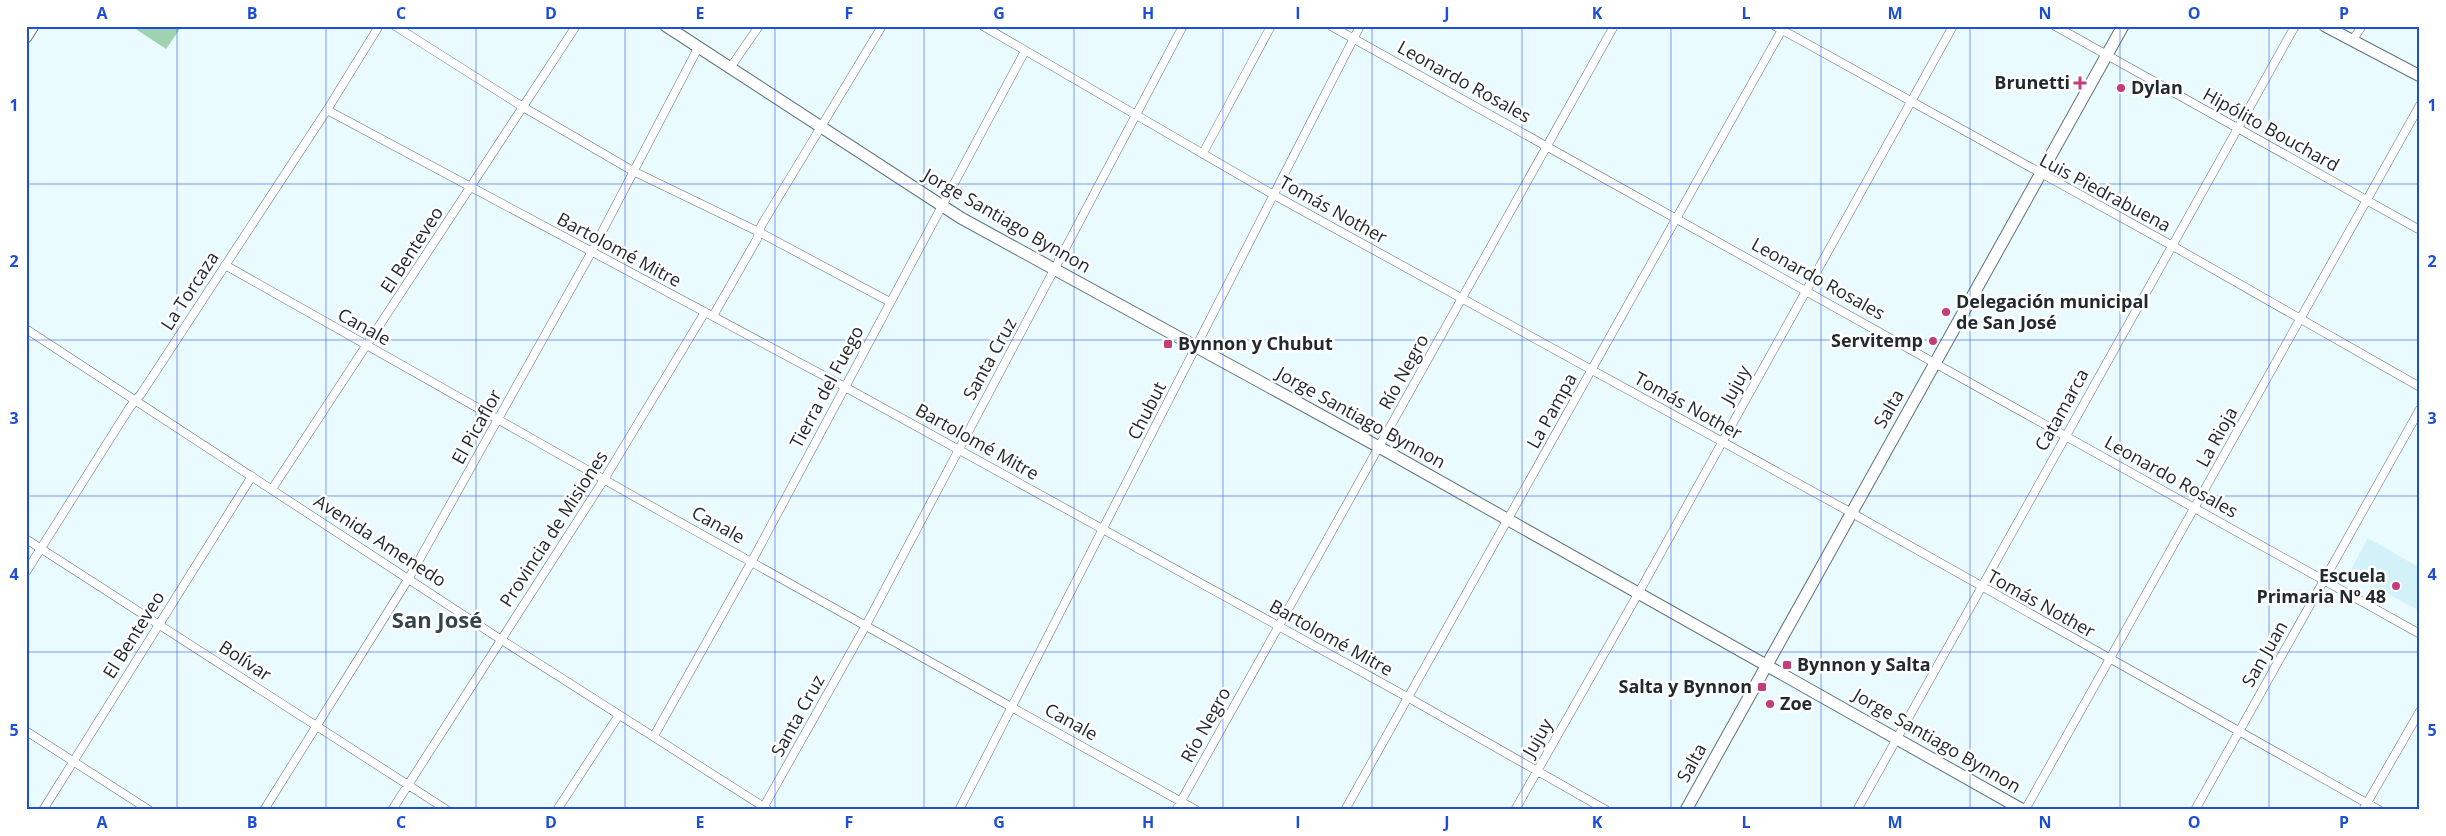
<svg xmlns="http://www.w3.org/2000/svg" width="2446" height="836" font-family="'Open Sans',sans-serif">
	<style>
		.built { fill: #d3f1f8 }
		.green { fill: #9ed2b1 }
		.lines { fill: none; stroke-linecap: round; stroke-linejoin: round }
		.street-casing { stroke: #617478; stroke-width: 9 }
		.secondary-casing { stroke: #617478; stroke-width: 13 }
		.street { stroke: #fff; stroke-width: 8 }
		.secondary { stroke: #fff; stroke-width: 11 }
		.grid { fill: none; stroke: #1d4ed8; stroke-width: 1; stroke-opacity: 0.55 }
		.poi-dot { fill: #c43c7a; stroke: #fff; stroke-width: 2 }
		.labels { text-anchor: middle; stroke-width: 5; stroke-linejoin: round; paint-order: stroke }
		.street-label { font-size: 18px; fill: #222a2c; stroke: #fff }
		.poi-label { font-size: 18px; font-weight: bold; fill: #222a2c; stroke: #fff; text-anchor: start }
		.district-label { font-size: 22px; font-weight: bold; fill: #344549; stroke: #fff }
		.neatline { fill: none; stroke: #1d4ed8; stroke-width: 2 }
		.grid-label { font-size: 16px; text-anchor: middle; font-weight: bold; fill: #1d4ed8 }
	</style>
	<rect width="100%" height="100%" fill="#eafbff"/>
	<path class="built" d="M2368,538L2420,568V611L2349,573Z"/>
	<path class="green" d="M131,26H182L166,49Z"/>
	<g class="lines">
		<g class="street-casing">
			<path id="street" d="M395,26L523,107L633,171L759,232L890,302
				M983,26L1274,195L1850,512L2379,810
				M1331,26L2420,634
				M1775,26L2171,245L2420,387
				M2055,26L2420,230
				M2352,41L2362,26
				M730,68L759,26
				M327,110L845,387L1409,698L1606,810
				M1203,153L1271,26
				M225,265C547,449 872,630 1196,810
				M713,316L757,239L761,226L882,26
				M26,329L500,639L767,809
				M272,489L576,26
				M26,539L447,810
				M26,572L130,407L141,394L327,110L379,26
				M26,731L149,810
				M654,736L752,561L1025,51
				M43,810L252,476
				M264,810L409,578L591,253L698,48
				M392,810L605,478L705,312
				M557,810L619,715
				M762,810L865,627L1183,26
				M959,810L1360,26
				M1176,810L1614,26
				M1345,810L1784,26
				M1515,810L1638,594L1953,26
				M1857,810L2295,26
				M2025,810L2420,105
				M2195,810L2420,409
				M2363,810L2420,711"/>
		</g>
		<g class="secondary-casing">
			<path id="secondary" d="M666,26L961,218L1379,447L2023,810
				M2325,26L2420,76
				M26,37L33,26
				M1686,810L2123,26"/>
		</g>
		<use href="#street" class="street"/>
		<use href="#secondary" class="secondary"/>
	</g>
	<path class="grid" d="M177,26V810M326,26V810M476,26V810M625,26V810M775,26V810M924,26V810M1074,26V810M1223,26V810M1372,26V810M1522,26V810M1671,26V810M1821,26V810M1970,26V810M2120,26V810M2269,26V810M26,184H2420M26,340H2420M26,496H2420M26,652H2420"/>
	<g class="poi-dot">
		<path d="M2077.5 75.5h5v5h5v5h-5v5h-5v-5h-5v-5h5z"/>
		<circle cx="2121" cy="88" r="5"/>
		<circle cx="1946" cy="312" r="5"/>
		<circle cx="1933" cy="341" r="5"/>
		<rect x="1163" y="339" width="10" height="10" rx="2.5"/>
		<circle cx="2396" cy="586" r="5"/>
		<rect x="1782" y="660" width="10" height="10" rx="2.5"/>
		<rect x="1757" y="682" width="10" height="10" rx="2.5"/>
		<circle cx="1770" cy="704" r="5"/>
	</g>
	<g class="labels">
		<g class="street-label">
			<text transform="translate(1464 82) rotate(29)" y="6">Leonardo Rosales</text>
			<text transform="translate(2271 130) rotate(29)" y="6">Hipólito Bouchard</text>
			<text transform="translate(2105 193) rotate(28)" y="6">Luis Piedrabuena</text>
			<text transform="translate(1333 210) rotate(29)" y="6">Tomás Nother</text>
			<text transform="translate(1007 221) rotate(30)" y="6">Jorge Santiago Bynnon</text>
			<text transform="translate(412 250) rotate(-57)" y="6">El Benteveo</text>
			<text transform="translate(619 250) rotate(28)" y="6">Bartolomé Mitre</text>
			<text transform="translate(1818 279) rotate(29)" y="6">Leonardo Rosales</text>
			<text transform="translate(190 291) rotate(-57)" y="6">La Torcaza</text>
			<text transform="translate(364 327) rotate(29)" y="6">Canale</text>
			<text transform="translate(990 359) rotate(-61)" y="6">Santa Cruz</text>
			<text transform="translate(1404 372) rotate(-61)" y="6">Río Negro</text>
			<text transform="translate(1736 385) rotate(-61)" y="6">Jujuy</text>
			<text transform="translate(827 387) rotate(-62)" y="6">Tierra del Fuego</text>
			<text transform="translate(1688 406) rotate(29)" y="6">Tomás Nother</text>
			<text transform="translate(1889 409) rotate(-60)" y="6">Salta</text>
			<text transform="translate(2062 410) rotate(-61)" y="6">Catamarca</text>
			<text transform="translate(1147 411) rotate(-63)" y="6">Chubut</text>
			<text transform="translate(1552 411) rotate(-61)" y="6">La Pampa</text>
			<text transform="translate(1361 418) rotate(29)" y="6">Jorge Santiago Bynnon</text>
			<text transform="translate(477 427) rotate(-61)" y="6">El Picaflor</text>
			<text transform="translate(2217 437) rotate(-61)" y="6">La Rioja</text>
			<text transform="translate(977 442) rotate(29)" y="6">Bartolomé Mitre</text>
			<text transform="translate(2171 477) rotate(29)" y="6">Leonardo Rosales</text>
			<text transform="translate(718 525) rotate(29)" y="6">Canale</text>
			<text transform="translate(554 529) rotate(-57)" y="6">Provincia de Misiones</text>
			<text transform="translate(380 541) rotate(33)" y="6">Avenida Amenedo</text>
			<text transform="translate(2041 604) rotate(29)" y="6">Tomás Nother</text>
			<text transform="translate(134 635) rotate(-58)" y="6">El Benteveo</text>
			<text transform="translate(1331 638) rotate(29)" y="6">Bartolomé Mitre</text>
			<text transform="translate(2265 654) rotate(-60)" y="6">San Juan</text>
			<text transform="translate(245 661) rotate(33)" y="6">Bolívar</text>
			<text transform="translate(798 716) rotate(-61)" y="6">Santa Cruz</text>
			<text transform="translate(1071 722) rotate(29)" y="6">Canale</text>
			<text transform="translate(1206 725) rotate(-61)" y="6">Río Negro</text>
			<text transform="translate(1538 738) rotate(-60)" y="6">Jujuy</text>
			<text transform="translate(1937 741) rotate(30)" y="6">Jorge Santiago Bynnon</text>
			<text transform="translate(1692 763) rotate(-61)" y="6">Salta</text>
		</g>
		<g class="poi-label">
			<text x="2070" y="89" text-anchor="end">Brunetti</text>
			<text x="2131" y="94">Dylan</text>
			<text x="1956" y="308">Delegación municipal<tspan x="1956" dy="21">de San José</tspan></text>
			<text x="1923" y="347" text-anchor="end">Servitemp</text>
			<text x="1178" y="350">Bynnon y Chubut</text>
			<text x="2386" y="582" text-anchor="end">Escuela<tspan x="2386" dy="21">Primaria Nº 48</tspan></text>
			<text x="1797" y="671">Bynnon y Salta</text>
			<text x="1752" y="693" text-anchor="end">Salta y Bynnon</text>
			<text x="1780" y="710">Zoe</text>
		</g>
		<g class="district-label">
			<text x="437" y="628">San José</text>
		</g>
	</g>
	<rect width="2446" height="836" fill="none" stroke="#ffffff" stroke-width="55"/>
	<rect x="28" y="28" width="2390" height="780" class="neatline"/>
	<g class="grid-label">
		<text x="102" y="19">A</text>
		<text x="252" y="19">B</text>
		<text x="401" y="19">C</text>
		<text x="551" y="19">D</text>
		<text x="700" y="19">E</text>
		<text x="849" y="19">F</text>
		<text x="999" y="19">G</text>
		<text x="1148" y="19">H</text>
		<text x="1298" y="19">I</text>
		<text x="1447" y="19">J</text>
		<text x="1597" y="19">K</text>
		<text x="1746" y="19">L</text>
		<text x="1895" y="19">M</text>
		<text x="2045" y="19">N</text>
		<text x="2194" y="19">O</text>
		<text x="2344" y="19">P</text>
		<text x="14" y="111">1</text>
		<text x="2432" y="111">1</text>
		<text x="14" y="267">2</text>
		<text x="2432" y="267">2</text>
		<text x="14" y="424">3</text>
		<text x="2432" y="424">3</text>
		<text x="14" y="580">4</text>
		<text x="2432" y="580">4</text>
		<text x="14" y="736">5</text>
		<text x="2432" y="736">5</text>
		<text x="102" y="828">A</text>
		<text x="252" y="828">B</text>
		<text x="401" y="828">C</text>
		<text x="551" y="828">D</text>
		<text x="700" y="828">E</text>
		<text x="849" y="828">F</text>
		<text x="999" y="828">G</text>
		<text x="1148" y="828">H</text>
		<text x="1298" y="828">I</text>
		<text x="1447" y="828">J</text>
		<text x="1597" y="828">K</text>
		<text x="1746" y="828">L</text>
		<text x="1895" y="828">M</text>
		<text x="2045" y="828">N</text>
		<text x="2194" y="828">O</text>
		<text x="2344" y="828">P</text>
	</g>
</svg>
